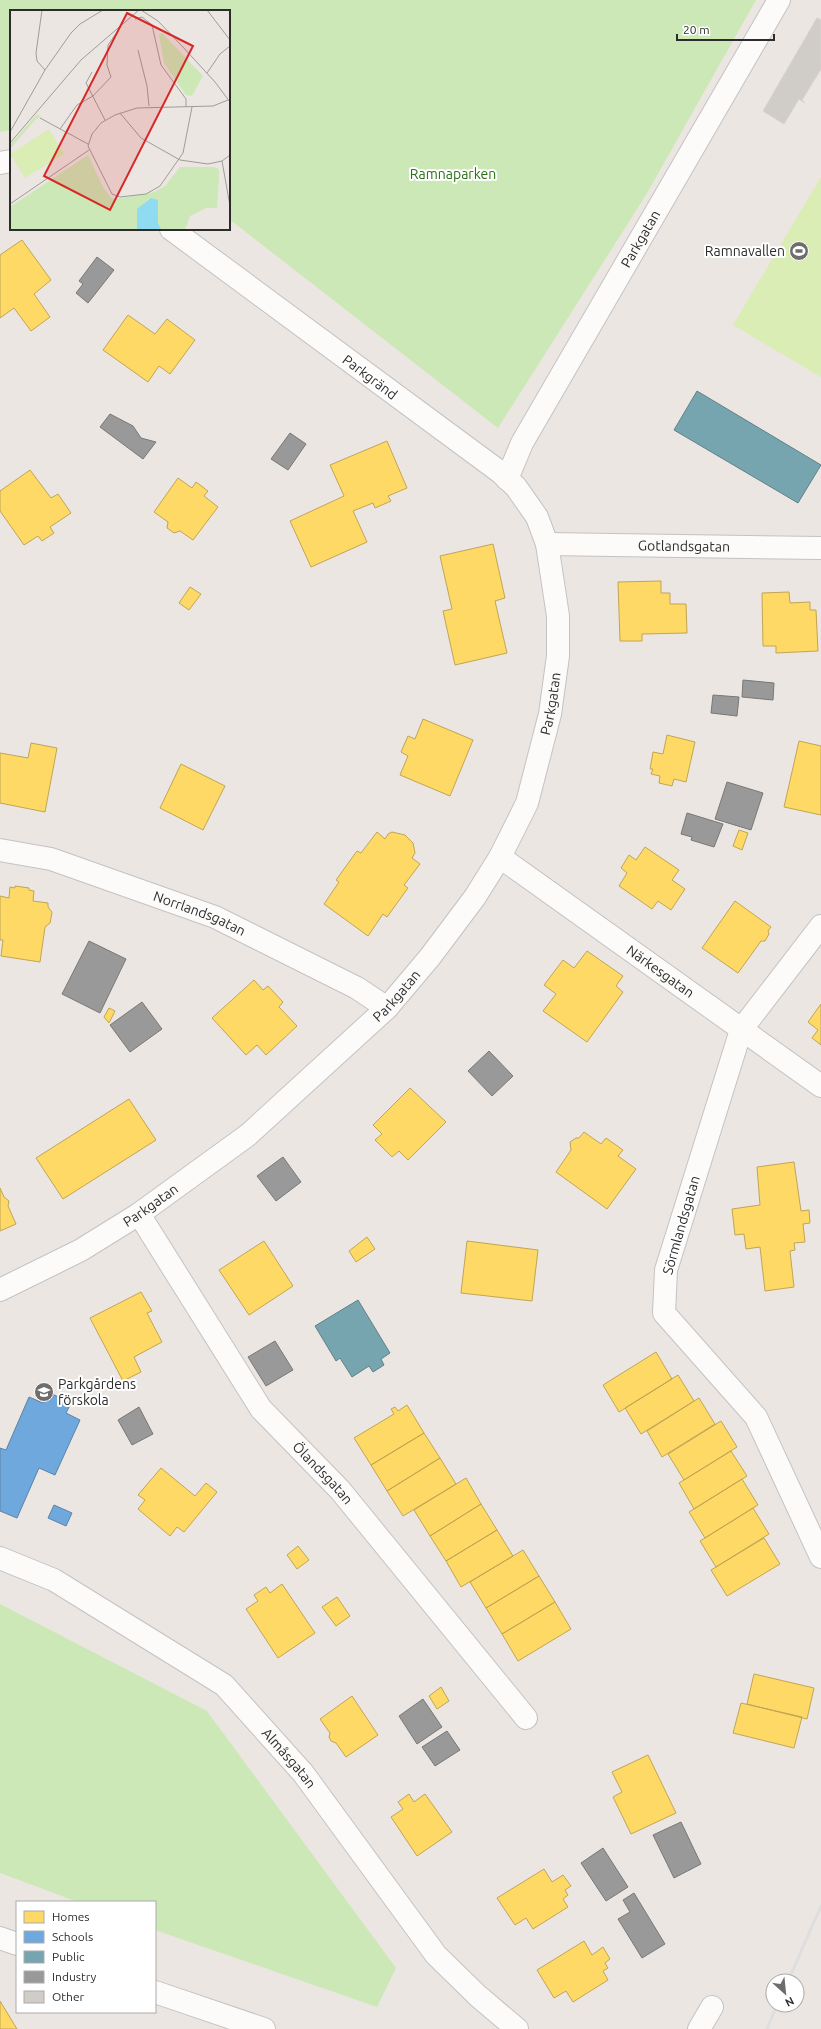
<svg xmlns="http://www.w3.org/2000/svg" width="821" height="2029" font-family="Ubuntu,sans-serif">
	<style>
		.green { fill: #cde8b7 }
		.pitch { fill: #d9edb4 }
		.homes { fill: #ffd966; stroke: #c0a555 }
		.schools { fill: #6fa8dc; stroke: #5b83a7 }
		.public { fill: #76a5af; stroke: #608188 }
		.industry { fill: #999; stroke: #787878 }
		.building { fill: #d0ccc8; stroke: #d6d2cd }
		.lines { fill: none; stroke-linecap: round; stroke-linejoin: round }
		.street-casing { stroke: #c4c2c3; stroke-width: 24 }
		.secondary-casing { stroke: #c4c2c3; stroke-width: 24 }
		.street { stroke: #fcfbfa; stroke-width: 22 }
		.secondary { stroke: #fcfbfa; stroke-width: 22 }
		.rail { stroke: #dedee0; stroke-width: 3 }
		.labels { text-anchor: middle; stroke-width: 4; stroke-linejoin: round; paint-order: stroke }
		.park-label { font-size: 14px; fill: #297114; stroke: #fff }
		.street-label { font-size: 14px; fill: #2c2c2c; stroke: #fff }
		.poi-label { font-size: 14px; fill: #2c2c2c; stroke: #fff; text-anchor: end }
		.inset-road { fill: none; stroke: #9f9c99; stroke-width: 1 }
		.view { fill: #d62828; fill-opacity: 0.15; stroke: #d62828; stroke-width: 2 }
		.inset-edge { fill: none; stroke: #2c2c2c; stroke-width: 2 }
	</style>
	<rect width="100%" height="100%" fill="#ebe6e1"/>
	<path class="green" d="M0,0H756L646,195L498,428L229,219V11H11V130L0,132Z
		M0,1604L207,1711L396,1968L377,2007L155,1930V1902H78L0,1873Z"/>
	<path class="pitch" d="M821,177V377L733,325Z"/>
	<path class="homes" d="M22,240L51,280L34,294L50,317L31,331L14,308L0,318V255Z
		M128,315L155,334L167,319L195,340L170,374L159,366L148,382L103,350Z
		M387,441L407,488L388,496L391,501L375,508L373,503L353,511L367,542L311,567L290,521L344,496L330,465Z
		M30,470L51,498L58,494L71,513L50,527L54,533L42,541L38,536L24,545L0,511V491Z
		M178,478L192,488L196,482L208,491L204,496L218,507L193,540L180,531L174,533L167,528L168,522L154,512Z
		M493,544L505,598L495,601L507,653L455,665L443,611L452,609L440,556Z
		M661,581V593H670V604H686L687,633L642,634V641H620L618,582Z
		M190,587L201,594L189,610L179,603Z
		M789,592L790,603L810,602V610H816L818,651L776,653V646H763L762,593Z
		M423,719L473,740L450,796L400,775L408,756L401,752L408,736L415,739Z
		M667,735L695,742L686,782L674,779L672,786L659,783L660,776L651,774L653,769H650L653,752L663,754Z
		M799,741L821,746V815L784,807Z
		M31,743L57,748L45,812L0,803V753L28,758Z
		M181,764L225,786L203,830L160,808Z
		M739,830L748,833L742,850L733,846Z
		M377,832L385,839L388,834L392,832L405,835L413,843L415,853L412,858L420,864L404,885L408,888L387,917L383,914L368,936L324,904L339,882L336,880L357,851L361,853Z
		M645,847L679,870L672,880L685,889L671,910L658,901L652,909L619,886L627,873L621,868L629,855L636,860Z
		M15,886L29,888V890L34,891L33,901L48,903V907L52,912L50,923L45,927L40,962L1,956L3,940H0V896L9,898L10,887L15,888Z
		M735,901L771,927L768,931L769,934L765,941H761L738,973L702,948Z
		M587,951L623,976L616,986L623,992L587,1042L543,1011L556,994L544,985L563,960L574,968Z
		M254,980L263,990L268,986L283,1002L279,1007L297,1026L266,1055L257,1045L246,1055L212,1018Z
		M821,1004V1045L812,1038L818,1030L808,1022Z
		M109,1008L115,1011L109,1023L104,1017Z
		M410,1088L446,1122L408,1160L399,1151L392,1157L375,1140L382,1134L373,1125Z
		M129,1099L156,1140L63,1199L36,1158Z
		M584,1132L601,1144L606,1138L623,1150L618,1156L636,1169L607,1209L556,1172L571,1150L570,1142L576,1138H579Z
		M794,1162L801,1211L809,1210L810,1223L803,1224L805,1242L794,1243L795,1250L790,1251L794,1287L765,1291L760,1247L746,1249L744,1234L735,1235L732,1209L760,1205L757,1167Z
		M0,1188L4,1197L9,1201L8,1206L16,1224L0,1231Z
		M367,1237L375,1249L356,1262L349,1251Z
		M264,1241L293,1286L249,1315L219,1270Z
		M467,1241L538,1250L532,1301L461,1293Z
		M141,1292L152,1311L147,1313L162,1342L134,1357L141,1372L123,1381L90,1318Z
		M656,1352L672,1379L619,1412L603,1385Z
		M678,1375L694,1401L641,1434L625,1408Z
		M699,1398L715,1424L662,1457L647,1431Z
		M407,1405L424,1433L371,1465L354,1438L394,1414L391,1409L395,1407L398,1411Z
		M721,1421L737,1447L684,1480L668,1454Z
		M424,1433L440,1458L387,1491L371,1465Z
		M731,1451L747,1476L694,1509L679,1483Z
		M440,1458L456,1484L403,1516L387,1491Z
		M161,1468L195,1496L206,1483L217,1492L184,1532L177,1527L170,1536L138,1509L145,1500L138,1495Z
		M466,1478L481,1504L430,1536L414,1510Z
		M742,1479L758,1505L705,1538L689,1512Z
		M481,1504L497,1530L446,1561L430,1536Z
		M753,1508L769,1534L716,1567L700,1541Z
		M497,1530L513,1556L461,1587L446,1561Z
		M764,1538L780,1564L727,1596L711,1570Z
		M298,1546L309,1560L297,1569L287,1555Z
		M523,1550L539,1576L486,1608L470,1582Z
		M539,1576L555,1602L502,1634L486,1608Z
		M282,1584L315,1633L278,1658L246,1609L258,1601L254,1595L266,1587L270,1593Z
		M337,1597L350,1616L336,1626L322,1607Z
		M555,1602L571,1629L518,1661L502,1634Z
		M754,1674L814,1688L807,1719L747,1704Z
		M441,1687L449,1701L437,1709L429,1696Z
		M352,1696L378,1735L346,1757L336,1743L331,1741L329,1737L330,1733L320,1719Z
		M741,1703L802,1717L794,1748L733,1733Z
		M648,1755L676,1813L631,1834L613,1797L622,1792L612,1772Z
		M409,1794L414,1802L425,1794L452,1832L417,1856L391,1817L403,1809L398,1802Z
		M544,1869L552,1882L563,1875L571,1886L565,1890L568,1895L563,1899L568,1907L533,1929L526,1918L515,1925L497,1898Z
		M584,1941L592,1955L603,1947L610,1959L605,1963L608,1968L603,1971L608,1980L573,2002L566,1991L554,1998L537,1970Z
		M0,2001L17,2029H0Z"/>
	<path class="schools" d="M48,1392L71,1403L66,1413L80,1420L55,1475L39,1468L17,1518L0,1511V1448L6,1450L29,1397L43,1403Z
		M54,1505L72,1513L66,1526L48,1518Z"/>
	<path class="public" d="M697,391L821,465L798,503L674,430Z
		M358,1300L390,1353L381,1359L384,1365L373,1372L369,1366L352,1377L340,1358L336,1361L315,1326Z"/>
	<path class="industry" d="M97,257L114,270L88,303L76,293L83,284L79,281Z
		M110,414L133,426L141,438L156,442L143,459L100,427Z
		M290,433L306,444L288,470L271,459Z
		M743,680L774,683L773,700L742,697Z
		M713,695L739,697L737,716L711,713Z
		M727,782L763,793L751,830L715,819Z
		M687,813L723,824L714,847L691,840L692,837L681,834Z
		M89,941L126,959L100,1013L62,994Z
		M142,1002L162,1029L130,1052L110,1025Z
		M489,1051L513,1076L492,1096L468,1071Z
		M283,1157L301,1182L276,1201L257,1176Z
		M275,1341L293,1370L266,1386L248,1357Z
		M139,1407L153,1434L132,1445L118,1420Z
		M423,1699L442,1727L417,1744L399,1716Z
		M447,1731L460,1750L435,1766L422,1747Z
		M681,1822L701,1864L674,1878L653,1835Z
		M603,1848L628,1887L606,1901L581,1863Z
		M634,1893L665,1944L642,1958L618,1919L630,1912L623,1900Z"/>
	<path class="building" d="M817,18L821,20V69L802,100L805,103L799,99L784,124L763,111Z"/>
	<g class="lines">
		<g class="street-casing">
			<g id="street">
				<path d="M0,163L11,161"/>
				<path id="s1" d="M507,479L522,443L779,0"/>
				<path id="s2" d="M547,544L821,548"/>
				<path id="s3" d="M0,850L51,859L215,917L357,988L387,1008"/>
				<path id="s4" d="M500,857L821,1086"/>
				<path d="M821,926L741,1030L666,1270L664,1313L756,1417L821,1557"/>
				<path id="s5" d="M139,1214L261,1409L340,1490L526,1718"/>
				<path id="s6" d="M0,1290L81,1250L139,1214L248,1135L387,1008L430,957L475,897L500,857L527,803L550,714L558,656V616L547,544L537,517L516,487L500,472L171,229"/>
				<path id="s7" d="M0,1558L54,1580L224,1685L303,1773L436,1955L478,1996L517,2029"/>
				<path d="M699,2029L712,2007"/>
			</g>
		</g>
		<g class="secondary-casing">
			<path id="secondary" d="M0,1938L17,1944
				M155,1992L264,2029"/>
		</g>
		<use href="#street" class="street"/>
		<use href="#secondary" class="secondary"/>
		<path class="rail" d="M788,1981L821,1906
			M767,2029L777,2005"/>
	</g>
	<defs>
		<g id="stadium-disc" transform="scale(1)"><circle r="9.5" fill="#6f6d6b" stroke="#fff"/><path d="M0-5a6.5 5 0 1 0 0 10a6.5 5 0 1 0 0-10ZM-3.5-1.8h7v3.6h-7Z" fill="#fff"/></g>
		<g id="school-disc" transform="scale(1)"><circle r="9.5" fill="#6f6d6b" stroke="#fff"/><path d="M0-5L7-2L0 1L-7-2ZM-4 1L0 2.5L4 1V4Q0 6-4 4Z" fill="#fff"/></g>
	</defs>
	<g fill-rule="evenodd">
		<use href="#stadium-disc" x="799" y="251"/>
		<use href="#school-disc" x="44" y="1392"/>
	</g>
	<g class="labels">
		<g class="park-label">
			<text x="453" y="179">Ramnaparken</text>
		</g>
		<g class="street-label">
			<text dy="5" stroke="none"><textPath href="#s1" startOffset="275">Parkgatan</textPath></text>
			<text transform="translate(370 377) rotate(37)" y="5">Parkgränd</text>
			<text dy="5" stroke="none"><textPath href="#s2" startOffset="137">Gotlandsgatan</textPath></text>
			<text dy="5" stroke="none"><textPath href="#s6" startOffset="833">Parkgatan</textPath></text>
			<text dy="5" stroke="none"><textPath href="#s3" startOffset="210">Norrlandsgatan</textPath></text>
			<text dy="5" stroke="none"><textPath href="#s4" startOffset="197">Närkesgatan</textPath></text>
			<text dy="5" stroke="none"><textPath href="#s6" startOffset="497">Parkgatan</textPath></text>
			<text dy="5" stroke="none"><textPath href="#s6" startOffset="173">Parkgatan</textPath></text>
			<text transform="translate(681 1225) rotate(-74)" y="5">Sörmlandsgatan</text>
			<text dy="5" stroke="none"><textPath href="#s5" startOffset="319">Ölandsgatan</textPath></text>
			<text dy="5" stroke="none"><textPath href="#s7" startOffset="356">Almåsgatan</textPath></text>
		</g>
		<g class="poi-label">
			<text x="785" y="256">Ramnavallen</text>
			<text x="58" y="1389" text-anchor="start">Parkgårdens<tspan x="58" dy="16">förskola</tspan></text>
		</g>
	</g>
	<g transform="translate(10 10)">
		<rect width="220" height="220" fill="#ebe6e1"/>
		<path d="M152,23L193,66L182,86L176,85L154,53L149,25ZM27,104L31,107L25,110L0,139V135ZM78,145L93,177L101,188L106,189L144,182L155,176L170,157H204L209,159V168L207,198H196L180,206L175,220H0V197Z" fill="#cde8b7"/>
		<path d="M39,119L54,144L15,168L0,144Z" fill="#d9edb4"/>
		<path d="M141,188L148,190V213L151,220H127V199Z" fill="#8fdbf2"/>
		<path class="inset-road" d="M32,0L26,43L27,51L35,60M131,0L148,11L172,36L205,72L220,92M197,0L220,30M125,9L132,7L142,15L151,55L176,89V97M128,40L137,76L139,96M82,62L76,73L95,110M197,63L210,44L220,36M182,97L173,143L150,176L136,184L110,187L102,184L78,136L82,124L91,113L105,105L127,98L203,96L218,90M110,103L131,128L170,150L198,154L212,151L220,145M30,108L78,134M50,119L67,95L83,86L101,67L97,55L98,35L105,25M0,122L35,60L61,23L70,14L93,0M0,133L71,50L129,0M212,151L220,196M0,194L79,140"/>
		<path class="view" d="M117,3L183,36L100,200L34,166Z"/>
		<rect width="220" height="220" class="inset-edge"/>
	</g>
	<rect x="16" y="1901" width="140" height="112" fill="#ffffff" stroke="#ababab"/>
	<rect x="24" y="1911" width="20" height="12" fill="#ffd966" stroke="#ababab"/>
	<text x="52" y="1921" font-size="12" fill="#2c2c2c">Homes</text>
	<rect x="24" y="1931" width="20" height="12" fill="#6fa8dc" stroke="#ababab"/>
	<text x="52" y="1941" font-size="12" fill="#2c2c2c">Schools</text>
	<rect x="24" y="1951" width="20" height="12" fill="#76a5af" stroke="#ababab"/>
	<text x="52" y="1961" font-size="12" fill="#2c2c2c">Public</text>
	<rect x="24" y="1971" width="20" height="12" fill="#999999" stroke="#ababab"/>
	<text x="52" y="1981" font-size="12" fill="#2c2c2c">Industry</text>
	<rect x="24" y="1991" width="20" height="12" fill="#d0ccc8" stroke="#ababab"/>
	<text x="52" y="2001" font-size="12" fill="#2c2c2c">Other</text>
	<g transform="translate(785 1993) rotate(153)"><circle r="19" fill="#ffffff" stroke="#ababab"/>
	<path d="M0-3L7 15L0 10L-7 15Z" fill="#6f6d6b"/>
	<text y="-6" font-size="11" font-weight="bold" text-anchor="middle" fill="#2c2c2c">N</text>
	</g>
	<path d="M677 34v6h97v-6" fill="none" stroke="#2c2c2c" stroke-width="2"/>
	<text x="683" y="34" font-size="12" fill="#2c2c2c" stroke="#ffffff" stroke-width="3" paint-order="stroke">20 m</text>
</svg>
